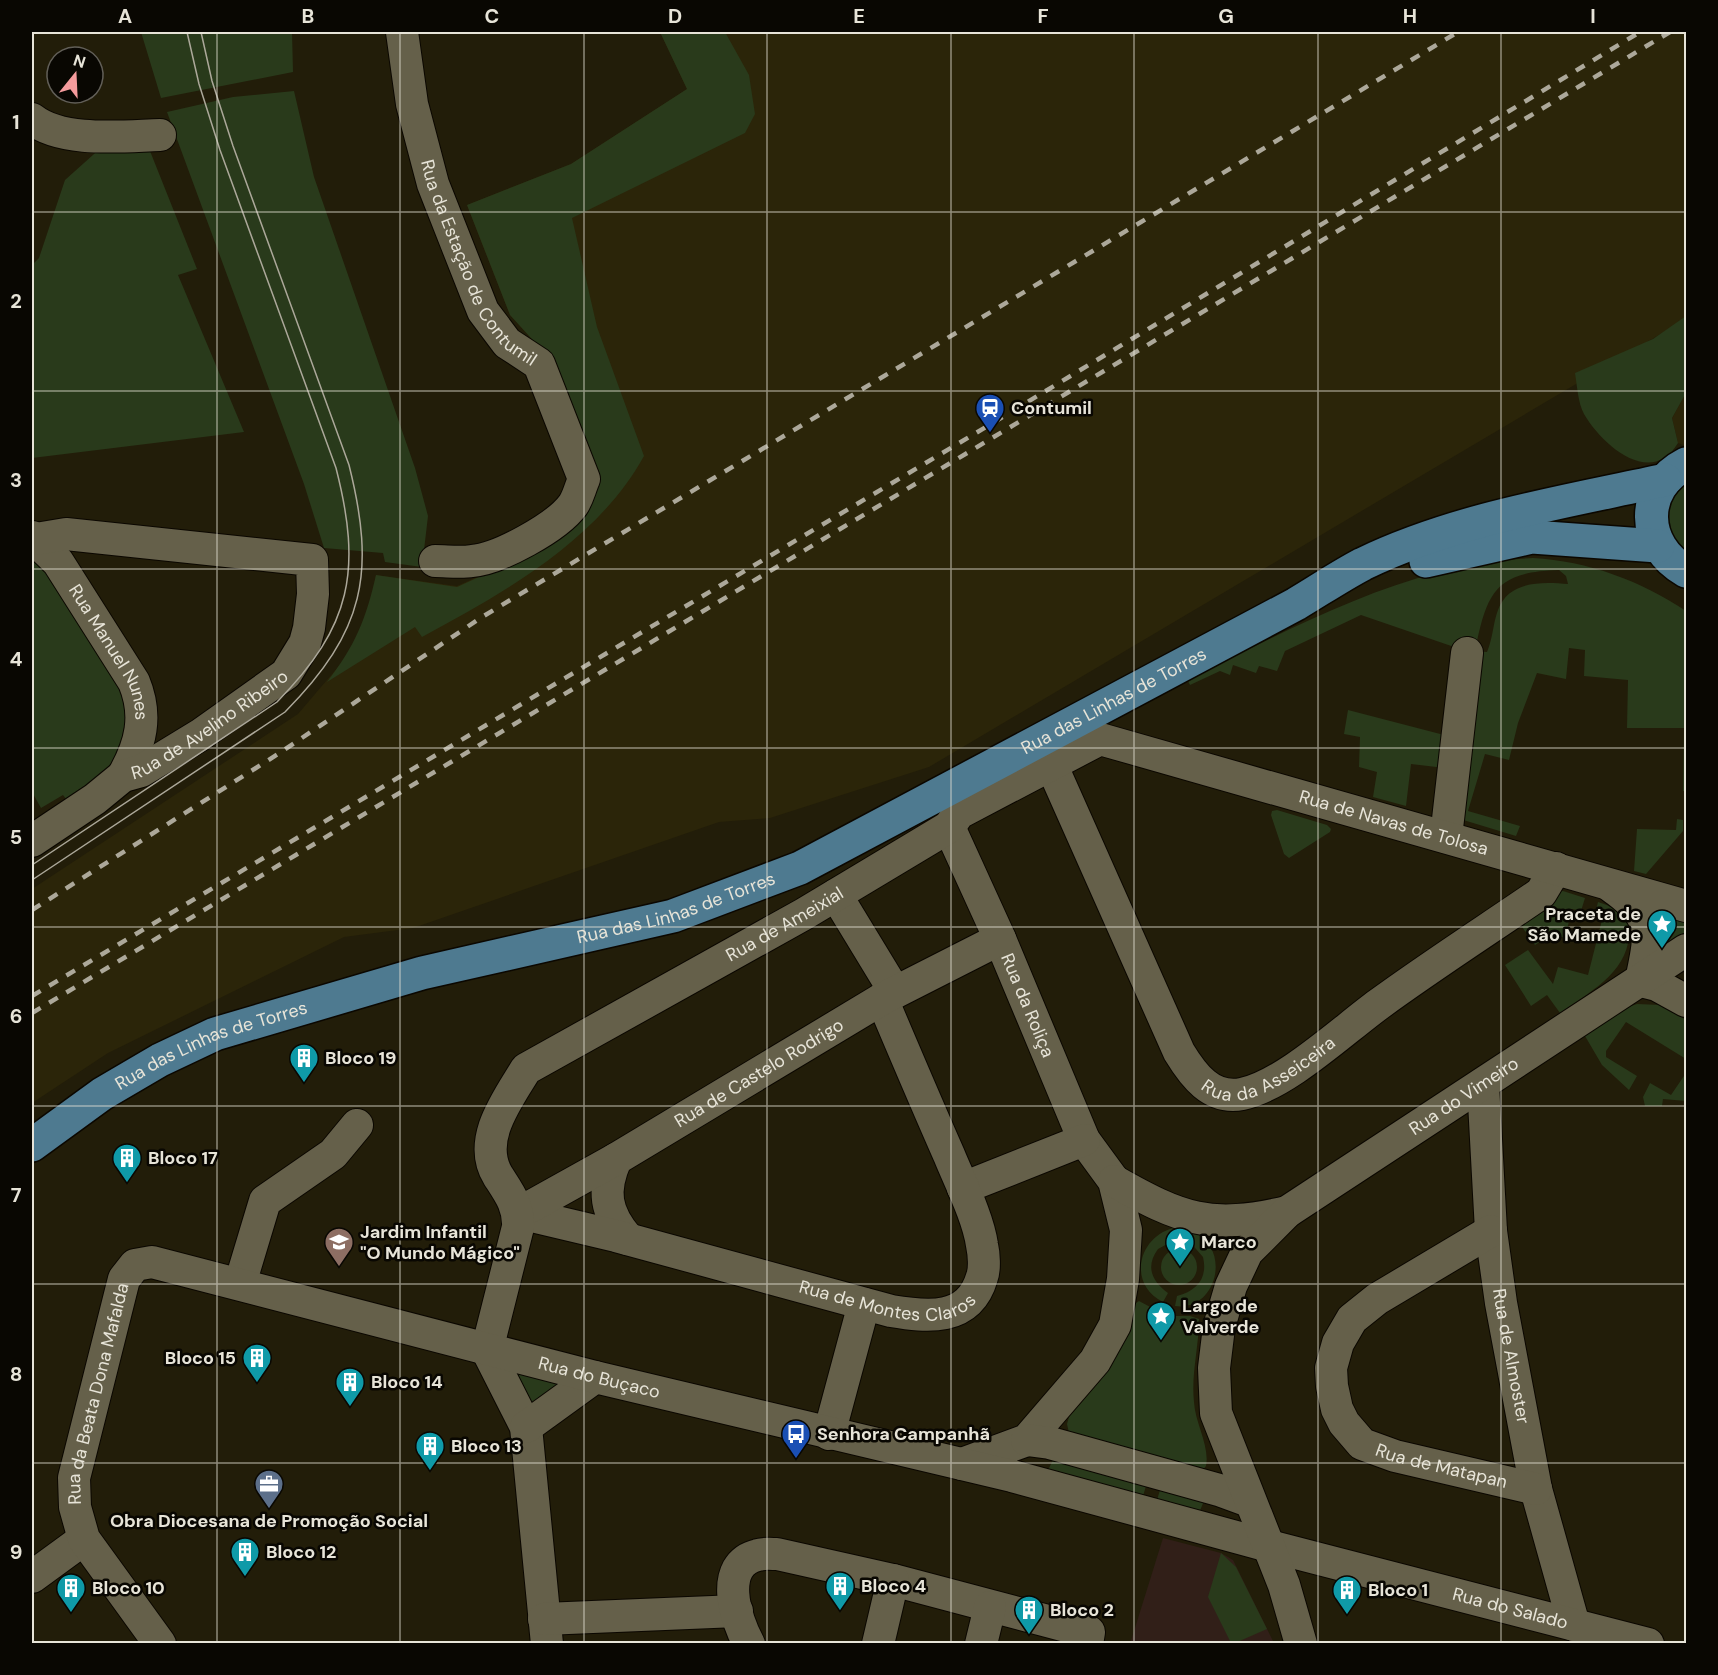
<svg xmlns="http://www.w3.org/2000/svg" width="1718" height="1675" font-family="'DM Sans',sans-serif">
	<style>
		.built { fill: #2b2509 }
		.education { fill: #311f18 }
		.green { fill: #293a1b; fill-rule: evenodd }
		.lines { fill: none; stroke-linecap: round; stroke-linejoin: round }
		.minor-casing { stroke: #0b0700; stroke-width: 34 }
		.major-casing { stroke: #0b0700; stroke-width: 36 }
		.minor { stroke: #65604a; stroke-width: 32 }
		.major { stroke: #4e7a90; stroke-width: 33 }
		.tram { stroke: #aca89a; stroke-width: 1.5 }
		.rail { stroke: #aca89a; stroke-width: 4.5; stroke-dasharray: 10 10; stroke-linecap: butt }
		.grid { fill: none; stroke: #e7e4d8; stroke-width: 1.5; stroke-opacity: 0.55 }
		.labels { text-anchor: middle; stroke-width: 5; stroke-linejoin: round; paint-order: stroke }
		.street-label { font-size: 18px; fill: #e7e4d8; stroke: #090702 }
		.poi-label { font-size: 18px; font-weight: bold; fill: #e7e4d8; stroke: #090702; text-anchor: start }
		.neatline { fill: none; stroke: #e7e4d8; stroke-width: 2 }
		.grid-label { font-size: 20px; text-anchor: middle; font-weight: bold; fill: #e7e4d8 }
	</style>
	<rect width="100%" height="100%" fill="#221d09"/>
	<path class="built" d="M660,32H1686V319L929,767L770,818L719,822L413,928L344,937L108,1053L32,1103V889L298,714L350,653L368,614L376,575L457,586L542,548L579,518L600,483L550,359L510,315L467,205L571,164L687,89Z
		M1686,393V446L1678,443L1672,418Z"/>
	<path class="education" d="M1163,1538L1221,1553L1233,1560L1274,1643L1130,1644Z"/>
	<path class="green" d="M141,32H292L293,72L161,98Z
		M660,32H725L749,75L755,114L745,133L572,218L597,327L644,456C597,541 505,592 422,637L415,627L327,682C355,646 366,619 376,575L457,587L542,548L579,518L600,483L550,359L510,315L467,205L571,164L687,89Z
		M294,91L314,177L415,468L428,516L422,567L385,562L383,553L324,548L304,484L167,112L233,97Z
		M103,146L150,151L197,269L178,275L244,432L32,458V265L39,258L65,180Z
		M1686,316V393L1672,418L1678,443C1651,488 1602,445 1584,414C1578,403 1577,385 1575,373L1653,339Z
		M1686,478V555C1668,543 1662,516 1670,496C1673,490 1682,483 1686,478Z
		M32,554L44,563L123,685L126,717L120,748L105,773L66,799L63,795L41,808L32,792Z
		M1533,558C1588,561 1641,581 1686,611V791H1683L1684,728H1627L1628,680L1584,676L1585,650L1569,648L1566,679L1537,673L1518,723L1509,760L1485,754L1468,811L1520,826L1516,836L1460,819V649L1361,615L1285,651L1277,671L1259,666L1256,673L1233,665L1230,675L1220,671L1190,685L1187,679C1269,640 1351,595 1439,572C1469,563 1502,560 1533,558ZM1559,570L1566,576L1568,584C1543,582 1509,580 1498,610C1493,623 1493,638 1487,652L1475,651C1487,592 1495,572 1559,570Z
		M1348,710L1448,736L1445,768L1411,764L1406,806L1373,797L1377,772L1359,767L1360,737L1344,734Z
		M1277,810L1327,825L1331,829L1330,832L1289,858L1284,854L1271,815L1272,811Z
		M1677,819L1683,820V831L1646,874L1634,871L1637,829L1676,830Z
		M1563,891L1585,898L1581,911L1572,909L1565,938L1552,934L1535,945L1520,924L1553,892Z
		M1598,902C1615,907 1631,915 1629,936C1626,974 1588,993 1560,1013L1547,995L1531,1006L1505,965L1528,950L1553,984L1558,967L1588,975L1603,916L1595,914Z
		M1657,909L1686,915V940L1664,952Z
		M1637,1004L1661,1005L1686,1020V1059L1626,1022L1606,1051V1057L1637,1076L1629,1090L1602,1065L1585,1036L1628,1007Z
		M1686,1073V1101L1663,1099L1662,1106H1645L1643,1097L1650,1083L1671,1095Z
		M1173,1228L1182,1230L1180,1237L1158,1249C1145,1267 1152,1281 1168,1293L1163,1302C1128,1285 1137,1238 1173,1228Z
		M1194,1232C1233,1251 1215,1312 1175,1306L1177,1296C1197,1291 1208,1278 1203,1257L1189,1241Z
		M1161 1267a18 18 0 1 1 36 0a18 18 0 1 1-36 0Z
		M1139,1301L1167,1316H1190L1199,1319C1199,1347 1191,1374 1194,1402C1195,1423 1210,1446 1206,1466L1201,1472L1069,1433L1067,1424L1069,1417L1099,1382L1121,1347L1133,1305Z
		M512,1369L562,1384L534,1411Z
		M1054,1458L1148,1479L1141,1503L1048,1470Z
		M1162,1483L1204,1501L1199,1513L1155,1507Z
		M1221,1553L1236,1567L1267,1629L1235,1643H1231L1208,1597Z"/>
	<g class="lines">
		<g class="minor-casing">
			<g id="minor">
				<path id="s1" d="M402,32L412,104L433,184L483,311L507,343L539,364L584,479C580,488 578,498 573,505C557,527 499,559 472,561C460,563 447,561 435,561"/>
				<path d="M32,119C62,143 123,136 160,135"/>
				<path id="s2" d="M32,537L58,562L134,682C148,716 141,744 123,776"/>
				<path id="s3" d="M1051,764L1179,1052C1193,1075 1211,1100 1242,1094C1285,1085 1342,1031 1379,1004C1431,966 1487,930 1541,893L1556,868"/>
				<path id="s4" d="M949,827L1000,939L1084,1140L1114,1181L1126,1230L1123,1279L1115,1325L1095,1361L1027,1440L962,1464"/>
				<path d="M1446,837L1467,653"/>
				<path id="s5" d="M32,841L95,799L123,776L141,771L200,735L286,674L305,643L309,628L313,594L312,560L66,534L36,539"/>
				<path d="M1612,887C1656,918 1651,932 1641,981"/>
				<path d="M836,895L895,992"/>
				<path d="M1641,981L1657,985L1686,1001"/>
				<path id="s6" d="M1483,1084L1491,1231L1501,1303L1536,1489L1574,1625"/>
				<path d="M616,1159C602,1191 605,1212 628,1239"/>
				<path d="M1114,1181C1181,1219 1209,1230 1287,1212"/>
				<path d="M963,1188L1084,1140"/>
				<path id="s7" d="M519,1213L616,1236L891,1311C927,1317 969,1322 982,1277C985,1269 984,1254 982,1245C978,1217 960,1182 949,1155C926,1103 904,1051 882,999"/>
				<path id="s8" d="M519,1213L616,1159L882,999L1000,939"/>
				<path id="s9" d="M1491,1231L1377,1299L1352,1319L1338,1343L1331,1368L1332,1386L1337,1409L1344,1423L1362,1444L1395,1456L1536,1489"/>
				<path d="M240,1284L265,1201L333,1154L357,1125"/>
				<path id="s10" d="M487,1350L518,1227C519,1206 509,1193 498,1176C476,1140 508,1099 526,1069L804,914L949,827L959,813L1100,739L1686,906"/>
				<path d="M487,1350L526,1427L547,1644"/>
				<path d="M526,1427L595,1377"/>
				<path d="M829,1434L864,1304"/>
				<path d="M1027,1440L1050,1443L1219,1490L1249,1501"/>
				<path d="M32,1577L84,1539"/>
				<path d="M544,1619L737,1611"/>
				<path id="s11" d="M160,1644L84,1539L75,1507L74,1478L124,1279L135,1265L152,1262L595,1377L1012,1476L1269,1546L1648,1644"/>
				<path d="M749,1644C735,1619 718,1564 758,1555C764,1553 772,1554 777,1554L893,1580L1089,1632L1087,1644"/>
				<path d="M878,1644L893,1580"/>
				<path d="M981,1644L990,1607"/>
				<path id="s12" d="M1301,1644L1284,1585L1216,1413L1214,1368L1219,1327L1231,1286L1247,1252L1287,1212L1686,950"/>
			</g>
		</g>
		<g class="major-casing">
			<g id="major">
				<path d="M1686,464C1639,488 1641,546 1686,571"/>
				<path d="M1426,561L1532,537L1658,546"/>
				<path id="s13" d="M32,1145L102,1094L160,1060L215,1034L422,973L673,916L800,868L1296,604C1318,591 1340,576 1363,564C1456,519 1564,502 1665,480"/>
			</g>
		</g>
		<use href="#minor" class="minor"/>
		<use href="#major" class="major"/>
		<path class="tram" d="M32,865L277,702C352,626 362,570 336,468L220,150L199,84L187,32
			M32,880L285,712C365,631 376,573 349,465L233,146L212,81L201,32"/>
		<path class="rail" d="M32,910L278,754L482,617L1458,32
			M32,996L986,427L1640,32
			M32,1013L1670,32"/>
	</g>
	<path class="grid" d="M217,32V1644M400,32V1644M584,32V1644M767,32V1644M951,32V1644M1134,32V1644M1318,32V1644M1501,32V1644M32,212H1686M32,391H1686M32,569H1686M32,748H1686M32,927H1686M32,1106H1686M32,1284H1686M32,1463H1686"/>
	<defs>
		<g id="station-pin" transform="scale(1.5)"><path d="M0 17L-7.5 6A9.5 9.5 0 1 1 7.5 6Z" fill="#1a4fb4" stroke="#090702"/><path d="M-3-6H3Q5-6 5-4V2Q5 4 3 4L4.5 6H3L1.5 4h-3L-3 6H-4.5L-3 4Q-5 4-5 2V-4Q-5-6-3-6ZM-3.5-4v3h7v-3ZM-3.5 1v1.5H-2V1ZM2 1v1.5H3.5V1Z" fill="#fff"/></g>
		<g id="sight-pin" transform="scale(1.5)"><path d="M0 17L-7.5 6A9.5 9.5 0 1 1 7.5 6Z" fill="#0f9aa8" stroke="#090702"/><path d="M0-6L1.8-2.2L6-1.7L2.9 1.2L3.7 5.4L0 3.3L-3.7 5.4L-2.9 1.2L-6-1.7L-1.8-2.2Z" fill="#fff"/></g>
		<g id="building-pin" transform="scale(1.5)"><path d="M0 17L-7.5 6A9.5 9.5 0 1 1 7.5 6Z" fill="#0f9aa8" stroke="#090702"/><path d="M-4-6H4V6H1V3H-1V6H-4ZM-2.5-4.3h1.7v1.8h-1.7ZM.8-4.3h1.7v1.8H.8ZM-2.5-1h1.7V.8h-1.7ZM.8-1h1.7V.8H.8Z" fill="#fff"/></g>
		<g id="school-pin" transform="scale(1.5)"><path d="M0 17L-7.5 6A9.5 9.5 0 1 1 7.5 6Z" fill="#8d6e63" stroke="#090702"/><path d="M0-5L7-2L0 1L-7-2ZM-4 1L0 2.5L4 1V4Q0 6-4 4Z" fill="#fff"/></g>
		<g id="bus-pin" transform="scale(1.5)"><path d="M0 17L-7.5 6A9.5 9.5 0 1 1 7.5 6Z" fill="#1a4fb4" stroke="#090702"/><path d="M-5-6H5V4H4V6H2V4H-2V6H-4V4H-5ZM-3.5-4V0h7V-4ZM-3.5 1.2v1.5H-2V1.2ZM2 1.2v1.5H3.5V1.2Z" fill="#fff"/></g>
		<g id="office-pin" transform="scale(1.5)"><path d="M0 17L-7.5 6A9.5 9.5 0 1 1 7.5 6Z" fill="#5c6f8a" stroke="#090702"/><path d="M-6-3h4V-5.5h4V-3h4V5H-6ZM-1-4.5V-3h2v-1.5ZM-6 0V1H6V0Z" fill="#fff"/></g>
	</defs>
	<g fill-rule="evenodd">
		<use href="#station-pin" x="990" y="408"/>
		<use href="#sight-pin" x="1662" y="924"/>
		<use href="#building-pin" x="304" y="1058"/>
		<use href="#building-pin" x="127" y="1158"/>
		<use href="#school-pin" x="339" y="1242"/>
		<use href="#sight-pin" x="1180" y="1242"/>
		<use href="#sight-pin" x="1161" y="1316"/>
		<use href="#building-pin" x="257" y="1358"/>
		<use href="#building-pin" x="350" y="1382"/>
		<use href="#bus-pin" x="796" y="1434"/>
		<use href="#building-pin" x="430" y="1446"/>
		<use href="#office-pin" x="269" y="1484"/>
		<use href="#building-pin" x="245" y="1552"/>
		<use href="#building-pin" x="840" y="1586"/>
		<use href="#building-pin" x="71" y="1588"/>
		<use href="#building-pin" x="1347" y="1590"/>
		<use href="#building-pin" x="1029" y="1610"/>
	</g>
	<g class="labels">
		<g class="street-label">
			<text dy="6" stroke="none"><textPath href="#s1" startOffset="248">Rua da Estação de Contumil</textPath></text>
			<text dy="6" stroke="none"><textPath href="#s2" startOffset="141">Rua Manuel Nunes</textPath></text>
			<text dy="6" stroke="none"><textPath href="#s13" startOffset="1179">Rua das Linhas de Torres</textPath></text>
			<text dy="6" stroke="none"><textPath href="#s5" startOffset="213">Rua de Avelino Ribeiro</textPath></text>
			<text dy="6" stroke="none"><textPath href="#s10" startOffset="1269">Rua de Navas de Tolosa</textPath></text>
			<text dy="6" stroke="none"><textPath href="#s13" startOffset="693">Rua das Linhas de Torres</textPath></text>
			<text dy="6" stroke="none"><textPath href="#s10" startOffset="596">Rua de Ameixial</textPath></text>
			<text dy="6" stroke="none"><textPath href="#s4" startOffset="195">Rua da Roliça</textPath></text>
			<text dy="6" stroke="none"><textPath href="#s13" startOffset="207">Rua das Linhas de Torres</textPath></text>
			<text dy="6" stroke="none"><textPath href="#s3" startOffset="429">Rua da Asseiceira</textPath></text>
			<text dy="6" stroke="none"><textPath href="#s8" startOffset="278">Rua de Castelo Rodrigo</textPath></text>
			<text dy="6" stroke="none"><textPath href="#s12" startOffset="681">Rua do Vimeiro</textPath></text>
			<text dy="6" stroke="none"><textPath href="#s7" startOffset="381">Rua de Montes Claros</textPath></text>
			<text dy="6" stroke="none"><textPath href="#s6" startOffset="274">Rua de Almoster</textPath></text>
			<text dy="6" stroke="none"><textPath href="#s11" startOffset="894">Rua do Buçaco</textPath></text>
			<text dy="6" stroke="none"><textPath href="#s11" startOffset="279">Rua da Beata Dona Mafalda</textPath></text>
			<text dy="6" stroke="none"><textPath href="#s9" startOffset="386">Rua de Matapan</textPath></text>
			<text dy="6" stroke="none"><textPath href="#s11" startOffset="1834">Rua do Salado</textPath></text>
		</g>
		<g class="poi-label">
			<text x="1011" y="414">Contumil</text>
			<text x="1641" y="920" text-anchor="end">Praceta de<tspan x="1641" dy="21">São Mamede</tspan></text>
			<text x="325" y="1064">Bloco 19</text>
			<text x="148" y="1164">Bloco 17</text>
			<text x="360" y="1238">Jardim Infantil<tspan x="360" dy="21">"O Mundo Mágico"</tspan></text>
			<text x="1201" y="1248">Marco</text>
			<text x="1182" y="1312">Largo de<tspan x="1182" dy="21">Valverde</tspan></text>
			<text x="236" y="1364" text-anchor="end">Bloco 15</text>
			<text x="371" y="1388">Bloco 14</text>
			<text x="817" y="1440">Senhora Campanhã</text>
			<text x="451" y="1452">Bloco 13</text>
			<text x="269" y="1527" text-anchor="middle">Obra Diocesana de Promoção Social</text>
			<text x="266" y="1558">Bloco 12</text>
			<text x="861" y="1592">Bloco 4</text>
			<text x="92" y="1594">Bloco 10</text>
			<text x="1368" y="1596">Bloco 1</text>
			<text x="1050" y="1616">Bloco 2</text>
		</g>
	</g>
	<rect width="1718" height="1675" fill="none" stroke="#090702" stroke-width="66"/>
	<g transform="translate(75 75) rotate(18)"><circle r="28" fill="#090702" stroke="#625f58" stroke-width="1.5"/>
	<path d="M0-4.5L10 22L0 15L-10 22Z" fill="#f59b9c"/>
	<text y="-9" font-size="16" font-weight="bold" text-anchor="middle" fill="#e7e4d8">N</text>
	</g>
	<rect x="33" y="33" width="1652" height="1609" class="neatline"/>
	<g class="grid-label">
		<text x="125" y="23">A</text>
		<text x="308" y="23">B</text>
		<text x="492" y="23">C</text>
		<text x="675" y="23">D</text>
		<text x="859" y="23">E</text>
		<text x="1043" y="23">F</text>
		<text x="1226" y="23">G</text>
		<text x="1410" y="23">H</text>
		<text x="1593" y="23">I</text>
		<text x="16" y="129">1</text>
		<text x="16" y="308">2</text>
		<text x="16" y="487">3</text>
		<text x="16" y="666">4</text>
		<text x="16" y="844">5</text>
		<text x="16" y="1023">6</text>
		<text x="16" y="1202">7</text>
		<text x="16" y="1381">8</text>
		<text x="16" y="1559">9</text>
	</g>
</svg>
